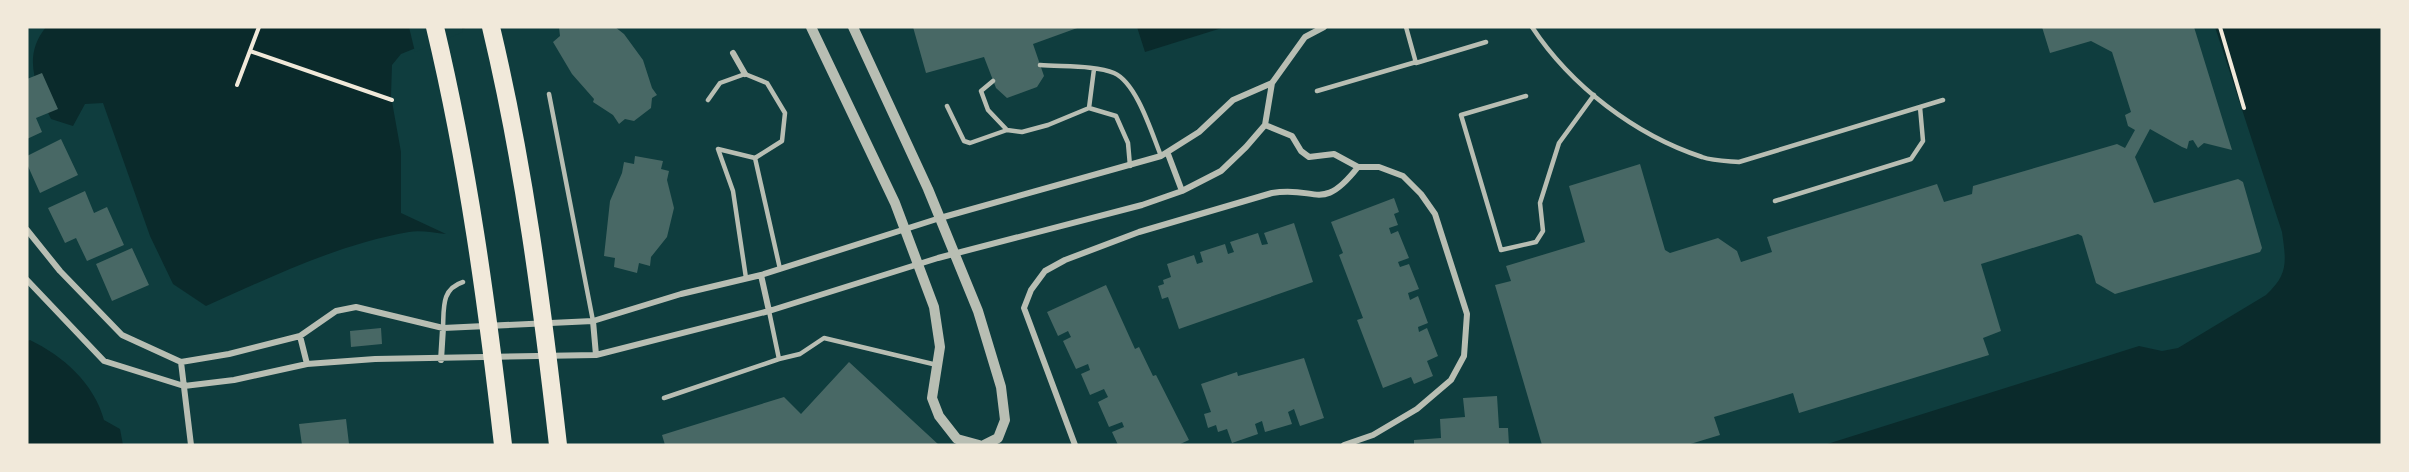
<svg xmlns="http://www.w3.org/2000/svg" width="2409" height="472" font-family="'Fira Sans',sans-serif">
	<style>
		.water { fill: #0a2a2b }
		.pier { fill: #0f3d3e }
		.building { fill: #486865 }
		.lines { fill: none; stroke-linecap: round; stroke-linejoin: round }
		.path { stroke: #f1e9da; stroke-width: 4 }
		.service { stroke: #b8beb3; stroke-width: 4.5 }
		.minor { stroke: #b8beb3; stroke-width: 6 }
		.tertiary { stroke: #b8beb3; stroke-width: 10 }
		.motorway { stroke: #f1e9da; stroke-width: 18 }
	</style>
	<rect width="100%" height="100%" fill="#0f3d3e"/>
	<path class="water" d="M46,27H468L401,54L392,65L391,96L401,152V213L446,234C434,233 421,230 409,232C339,244 271,277 206,306L173,284L150,236L103,103L85,104L73,126L51,119C37,88 21,58 46,27Z
		M1137,27H1225L1145,52Z
		M2215,27H2382V445H1824L2139,346L2162,351L2178,348L2266,295C2289,274 2286,261 2282,232Z
		M30,340C63,356 94,383 104,420L120,429L123,445H27V341Z"/>
	<path class="pier" d="M409,27H462L463,32L415,52Z"/>
	<path class="building" d="M559,27H615L624,34L643,60L652,88L657,95L652,98L651,108L634,121L625,119L619,124L613,115L593,102L594,99L572,74L553,42L560,36Z
		M913,27H1080L1033,44L1044,76L1037,87L1007,98L996,88L984,57L926,73Z
		M2042,27H2194L2232,150L2204,143L2198,148L2193,140L2189,141L2187,149L2182,147L2150,129L2135,157L2154,203L2238,179L2243,182L2262,248L2260,252L2115,294L2096,283L2082,236L2078,234L1981,264L2001,331L1983,338L1989,355L1799,413L1793,393L1714,417L1720,435L1687,445H1542L1495,285L1511,281L1506,266L1585,242L1569,186L1640,164L1665,250L1670,253L1718,238L1737,251L1741,262L1772,252L1767,237L1937,184L1944,202L1972,194L1973,186L2117,144L2125,148L2135,130L2128,126L2125,115L2131,112L2112,52L2091,41L2050,53Z
		M42,73L58,109L36,118L42,132L27,139V79Z
		M61,139L78,175L40,193L27,164V156Z
		M635,156L663,161L661,169L669,171L667,180L674,208L667,237L651,257L650,266L639,263L637,273L614,267L615,258L604,256L610,201L622,173L624,162L634,164Z
		M85,191L94,213L107,207L124,245L87,261L76,238L65,243L48,208Z
		M1394,198L1399,212L1394,214L1398,225L1389,228L1391,234L1398,231L1409,258L1398,262L1400,267L1409,264L1419,289L1408,293L1410,300L1418,296L1428,323L1418,327L1419,332L1427,328L1438,356L1427,361L1433,376L1414,384L1411,377L1383,388L1357,320L1363,318L1339,255L1343,253L1331,222Z
		M1294,223L1313,282L1179,329L1168,297L1162,299L1158,286L1164,284L1163,280L1171,277L1167,264L1194,255L1197,264L1203,262L1200,252L1225,244L1228,254L1234,252L1230,242L1258,233L1262,245L1268,244L1264,233Z
		M132,248L149,285L112,301L96,264Z
		M1106,285L1135,349L1139,347L1153,376L1156,375L1189,440L1178,445H1118L1112,432L1124,427L1122,422L1109,427L1098,402L1108,397L1104,389L1090,395L1081,374L1090,370L1088,364L1076,369L1063,341L1071,337L1068,331L1058,336L1047,312Z
		M381,328L382,344L351,347L350,331Z
		M1304,358L1324,418L1300,426L1294,409L1288,412L1292,424L1265,432L1262,421L1255,424L1258,434L1232,443L1227,429L1218,432L1216,425L1208,428L1204,414L1211,412L1201,384L1237,372L1238,376Z
		M849,362L939,445H665L662,435L784,397L801,414Z
		M1497,396L1499,428H1508L1509,445H1414V440L1441,438L1440,419L1465,417L1463,398Z
		M346,419L349,444L302,445L299,424Z"/>
	<g class="lines">
		<path class="path" d="M2220,27L2244,108
			M250,51L392,100
			M237,85L259,27"/>
		<path class="service" d="M1406,27L1416,63L1486,42
			M1532,27C1571,86 1635,135 1702,157C1713,161 1727,161 1739,162L1943,100
			M1040,65C1060,67 1096,65 1114,73C1137,83 1152,134 1161,156
			M993,81L981,91L988,110L1007,130
			M1317,91L1416,62
			M549,94L593,321
			M1526,96L1461,115L1501,250L1536,242L1543,231L1540,203L1559,143L1594,95
			M708,100L720,83L745,74L767,83L785,113L782,141L755,158L718,149
			M947,106L964,141L970,143L1007,130L1022,132L1048,125L1089,108L1116,116L1128,143L1130,166
			M1089,108L1094,69
			M718,149L733,191L746,278
			M755,158L780,269
			M1775,201L1911,159L1923,141L1920,107
			M443,328C444,308 441,289 463,282
			M779,359L800,354L824,338L937,365
			M664,398L779,359L769,311"/>
		<path class="minor" d="M733,53L745,74
			M1265,125L1292,136L1301,151L1309,157L1334,154L1358,167
			M1168,154L1182,191
			M27,230L60,271L122,335L181,362L229,354L300,336L336,311L356,307L443,328L593,321L681,294L761,275L940,218L1161,156L1199,132L1233,100L1272,83
			M761,275L769,311
			M27,280L104,361L184,386L234,380L307,364L375,359L596,355L769,311L938,258L1142,205L1182,191L1221,171L1246,147L1265,125L1272,83L1305,37L1324,27
			M593,321L596,355
			M300,336L307,364
			M441,360L443,328
			M181,362L191,445
			M1075,445L1024,308L1031,290L1045,271L1065,260L1139,232L1272,193C1317,185 1321,214 1358,167H1379L1403,176L1421,194L1435,214L1467,314L1464,356L1451,380L1417,409L1373,435L1344,445"/>
		<path class="tertiary" d="M811,27L895,203L934,307L940,347L932,398L939,416L957,439L979,445
			M853,27L928,189L978,311L1001,387L1005,420L998,438L984,445"/>
		<path class="motorway" d="M435,27C468,165 487,304 503,445
			M491,27C524,165 542,304 558,445"/>
	</g>
	<rect width="2409" height="472" fill="none" stroke="#f1e9da" stroke-width="57"/>
</svg>
